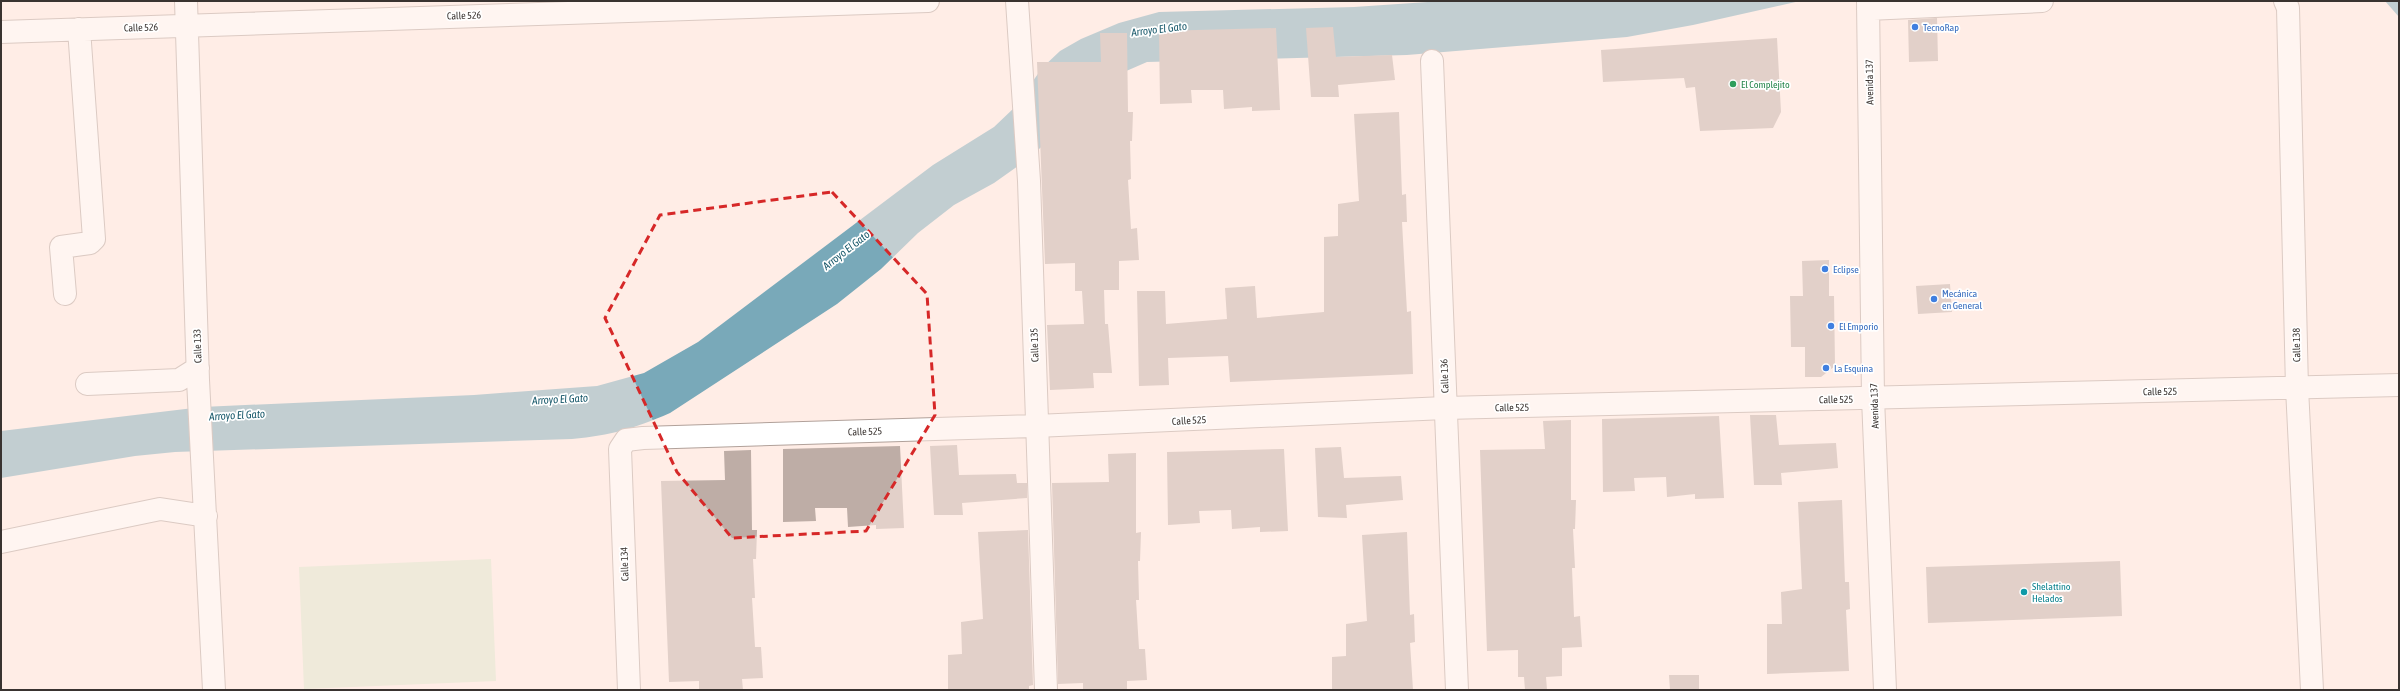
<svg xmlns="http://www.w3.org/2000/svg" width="2400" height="691" font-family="'Asap Condensed',sans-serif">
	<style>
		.green { fill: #dbe6cc }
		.water { fill: #79a9b9 }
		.building { fill: #beada6 }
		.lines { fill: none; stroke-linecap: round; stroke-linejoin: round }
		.minor-casing { stroke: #b1a19a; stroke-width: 24 }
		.minor { stroke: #fff; stroke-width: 22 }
		.marked { fill: none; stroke: #d62828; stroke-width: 3; stroke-dasharray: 8 5; stroke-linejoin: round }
		.shop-dot { fill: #3f7fe0; stroke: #fff; stroke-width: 1.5 }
		.leisure-dot { fill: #2e9e5b; stroke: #fff; stroke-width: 1.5 }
		.culture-dot { fill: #0f9aa8; stroke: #fff; stroke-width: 1.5 }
		.labels { text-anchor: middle; stroke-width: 3.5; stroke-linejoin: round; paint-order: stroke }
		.street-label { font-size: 10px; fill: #393330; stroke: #fff }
		.shop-label { font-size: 10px; fill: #366cbe; stroke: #fff; text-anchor: start }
		.leisure-label { font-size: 10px; fill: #27864d; stroke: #fff; text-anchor: start }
		.culture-label { font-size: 10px; fill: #0d838f; stroke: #fff; text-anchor: start }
		.water-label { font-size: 11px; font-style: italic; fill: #17586a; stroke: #fff }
	</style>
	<rect width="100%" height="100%" fill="#ffede6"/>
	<path class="green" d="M491,559L496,681L304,689L299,567Z"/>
	<path class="water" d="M1442,1H1800L1693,25L1627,37L1407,55L1147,62L1124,72L1028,159L994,183L954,205L918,233L881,269L837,304L670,413C633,429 612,435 572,439L175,452L135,456L1,478V431L202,407L474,395L597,386L644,373L698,342L933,165L994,127L1015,107L1042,68L1060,51L1081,39L1119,23L1159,12L1354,7Z
		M2385,1H2399V17Z"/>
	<path class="building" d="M1937,18L1938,61L1909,62L1908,20Z
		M1333,27L1336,57L1392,55L1395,80L1338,85L1339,97H1311L1306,28Z
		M1276,28L1280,110L1252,111V107L1224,109L1223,90H1191L1192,103L1160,104L1159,31Z
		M1100,33H1127L1128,112H1133L1132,141H1130L1131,179L1128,180L1131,229L1137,228L1139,260L1119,261V290H1104L1105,324H1108L1112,373H1093L1094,388L1050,390L1047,325L1084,324L1082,291H1075V263L1045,264L1037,62H1101Z
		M1777,38L1781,112L1773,128L1700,131L1695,87L1686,88L1684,78L1603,82L1601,50Z
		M1399,112L1402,195L1406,194L1407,222H1402L1407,312L1411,311L1413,374L1230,382L1228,356L1168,358L1169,385L1139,386L1137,291H1165L1166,324L1227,319L1225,288L1255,286L1257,318L1324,312V237L1338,236V204L1359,201L1354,114Z
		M1829,260V296H1834L1835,366L1821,377H1805V347H1791L1790,296H1803L1802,261Z
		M1950,284L1952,312L1918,314L1916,286Z
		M1750,415H1776L1779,445L1836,443L1838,468L1781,473L1782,485H1754Z
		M1719,416L1724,498L1695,499V494L1667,497L1666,477L1634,478L1635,491L1603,492L1602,419Z
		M1571,420V500H1576L1575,529H1573L1575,568H1572L1574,617L1580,616L1582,647L1562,648V676L1546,677L1547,690H1525L1524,677H1518V650L1487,651L1480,450L1545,449L1543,421Z
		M957,445L959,475L1016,474L1017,483H1027V498L962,503L963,515H934L930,446Z
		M900,446L904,528L876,529V525L848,527L847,508H815L816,521L783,522V449Z
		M1341,447L1344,478L1401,476L1403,500L1346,505L1347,518L1318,517L1315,448Z
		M1284,449L1288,531L1260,532V527L1232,529L1231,510L1199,511L1200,523L1168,525L1167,452Z
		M751,450L752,530H757L756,559H753L755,598H752L755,647H761L763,678L742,679L743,690H699V681L669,682L661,481L725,480L724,451Z
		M1136,453V533L1141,532L1140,561H1138L1139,600H1136L1139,649H1145L1147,680L1127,681V690H1083V683L1058,684L1052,483L1109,482L1108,454Z
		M1842,500L1845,582H1849L1850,609L1846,610L1849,671L1767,674V624H1782L1781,592L1802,589L1798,502Z
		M1028,530L1033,685L1029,686V690H948V655L962,654L961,622L983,619L978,532Z
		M1407,532L1410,615L1414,614L1415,642L1410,643L1413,690H1332V657L1346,656V624L1367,621L1362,535Z
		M2120,561L2122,616L1928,623L1926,567Z
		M1669,675H1699V690H1670Z"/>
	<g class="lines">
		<g class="minor-casing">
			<path id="minor" d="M186,1L198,380L214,690
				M1017,1L1029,181L1046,690
				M1868,1L1873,398L1885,690
				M2285,1L2288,8L2297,388L2312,690
				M1868,9L2042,1
				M1,32L928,1
				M1432,61L1457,690
				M65,294L61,247L90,243L94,239L79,29
				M87,384L179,380L198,368
				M1,542L160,509L206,516
				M629,690L620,449L626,440L643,438L1036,426L1445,408L2399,385"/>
		</g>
		<use href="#minor" class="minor"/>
	</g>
	<path d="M0 0H2400V691H0ZM832,192L927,294L935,415L866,531L732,538L677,472L605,318L660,215Z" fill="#ffede6" fill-opacity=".55" fill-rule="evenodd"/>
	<path class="marked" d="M832,192L927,294L935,415L866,531L732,538L677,472L605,318L660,215Z"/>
	<g class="shop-dot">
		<circle cx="1915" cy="27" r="4"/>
		<circle cx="1825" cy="269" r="4"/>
		<circle cx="1934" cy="299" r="4"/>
		<circle cx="1831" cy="326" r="4"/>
		<circle cx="1826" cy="368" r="4"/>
	</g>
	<circle class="leisure-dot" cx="1733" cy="84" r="4"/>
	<circle class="culture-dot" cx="2024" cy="592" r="4"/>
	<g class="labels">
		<g class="street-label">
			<text transform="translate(464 15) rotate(-2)" y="4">Calle 526</text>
			<text transform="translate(141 27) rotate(-2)" y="4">Calle 526</text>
			<text transform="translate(1869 82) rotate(-91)" y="4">Avenida 137</text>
			<text transform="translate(1034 345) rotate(-92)" y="4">Calle 135</text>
			<text transform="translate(2296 345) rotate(-91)" y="4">Calle 138</text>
			<text transform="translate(197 346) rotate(-92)" y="4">Calle 133</text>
			<text transform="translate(1444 376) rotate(-92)" y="4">Calle 136</text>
			<text transform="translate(2160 391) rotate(-1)" y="4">Calle 525</text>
			<text transform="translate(1836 399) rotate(-1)" y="4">Calle 525</text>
			<text transform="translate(1874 406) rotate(-92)" y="4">Avenida 137</text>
			<text transform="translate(1512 407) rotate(-1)" y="4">Calle 525</text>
			<text transform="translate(1189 420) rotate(-3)" y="4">Calle 525</text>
			<text transform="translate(865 431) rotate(-2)" y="4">Calle 525</text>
			<text transform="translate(624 564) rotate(-92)" y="4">Calle 134</text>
		</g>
		<g class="shop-label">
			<text x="1923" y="31">TecnoRap</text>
			<text x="1833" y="273">Eclipse</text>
			<text x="1942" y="297">Mecánica<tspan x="1942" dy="12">en General</tspan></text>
			<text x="1839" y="330">El Emporio</text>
			<text x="1834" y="372">La Esquina</text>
		</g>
		<g class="leisure-label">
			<text x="1741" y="88">El Complejito</text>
		</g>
		<g class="culture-label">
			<text x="2032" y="590">Shelattino<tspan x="2032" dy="12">Helados</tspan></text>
		</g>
		<g class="water-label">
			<text transform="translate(1159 29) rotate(-7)" y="4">Arroyo El Gato</text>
			<text transform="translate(846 250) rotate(-38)" y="4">Arroyo El Gato</text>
			<text transform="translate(560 399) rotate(-3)" y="4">Arroyo El Gato</text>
			<text transform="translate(237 415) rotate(-3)" y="4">Arroyo El Gato</text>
		</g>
	</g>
	<rect width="2400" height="691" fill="none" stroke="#393330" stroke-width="4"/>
</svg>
